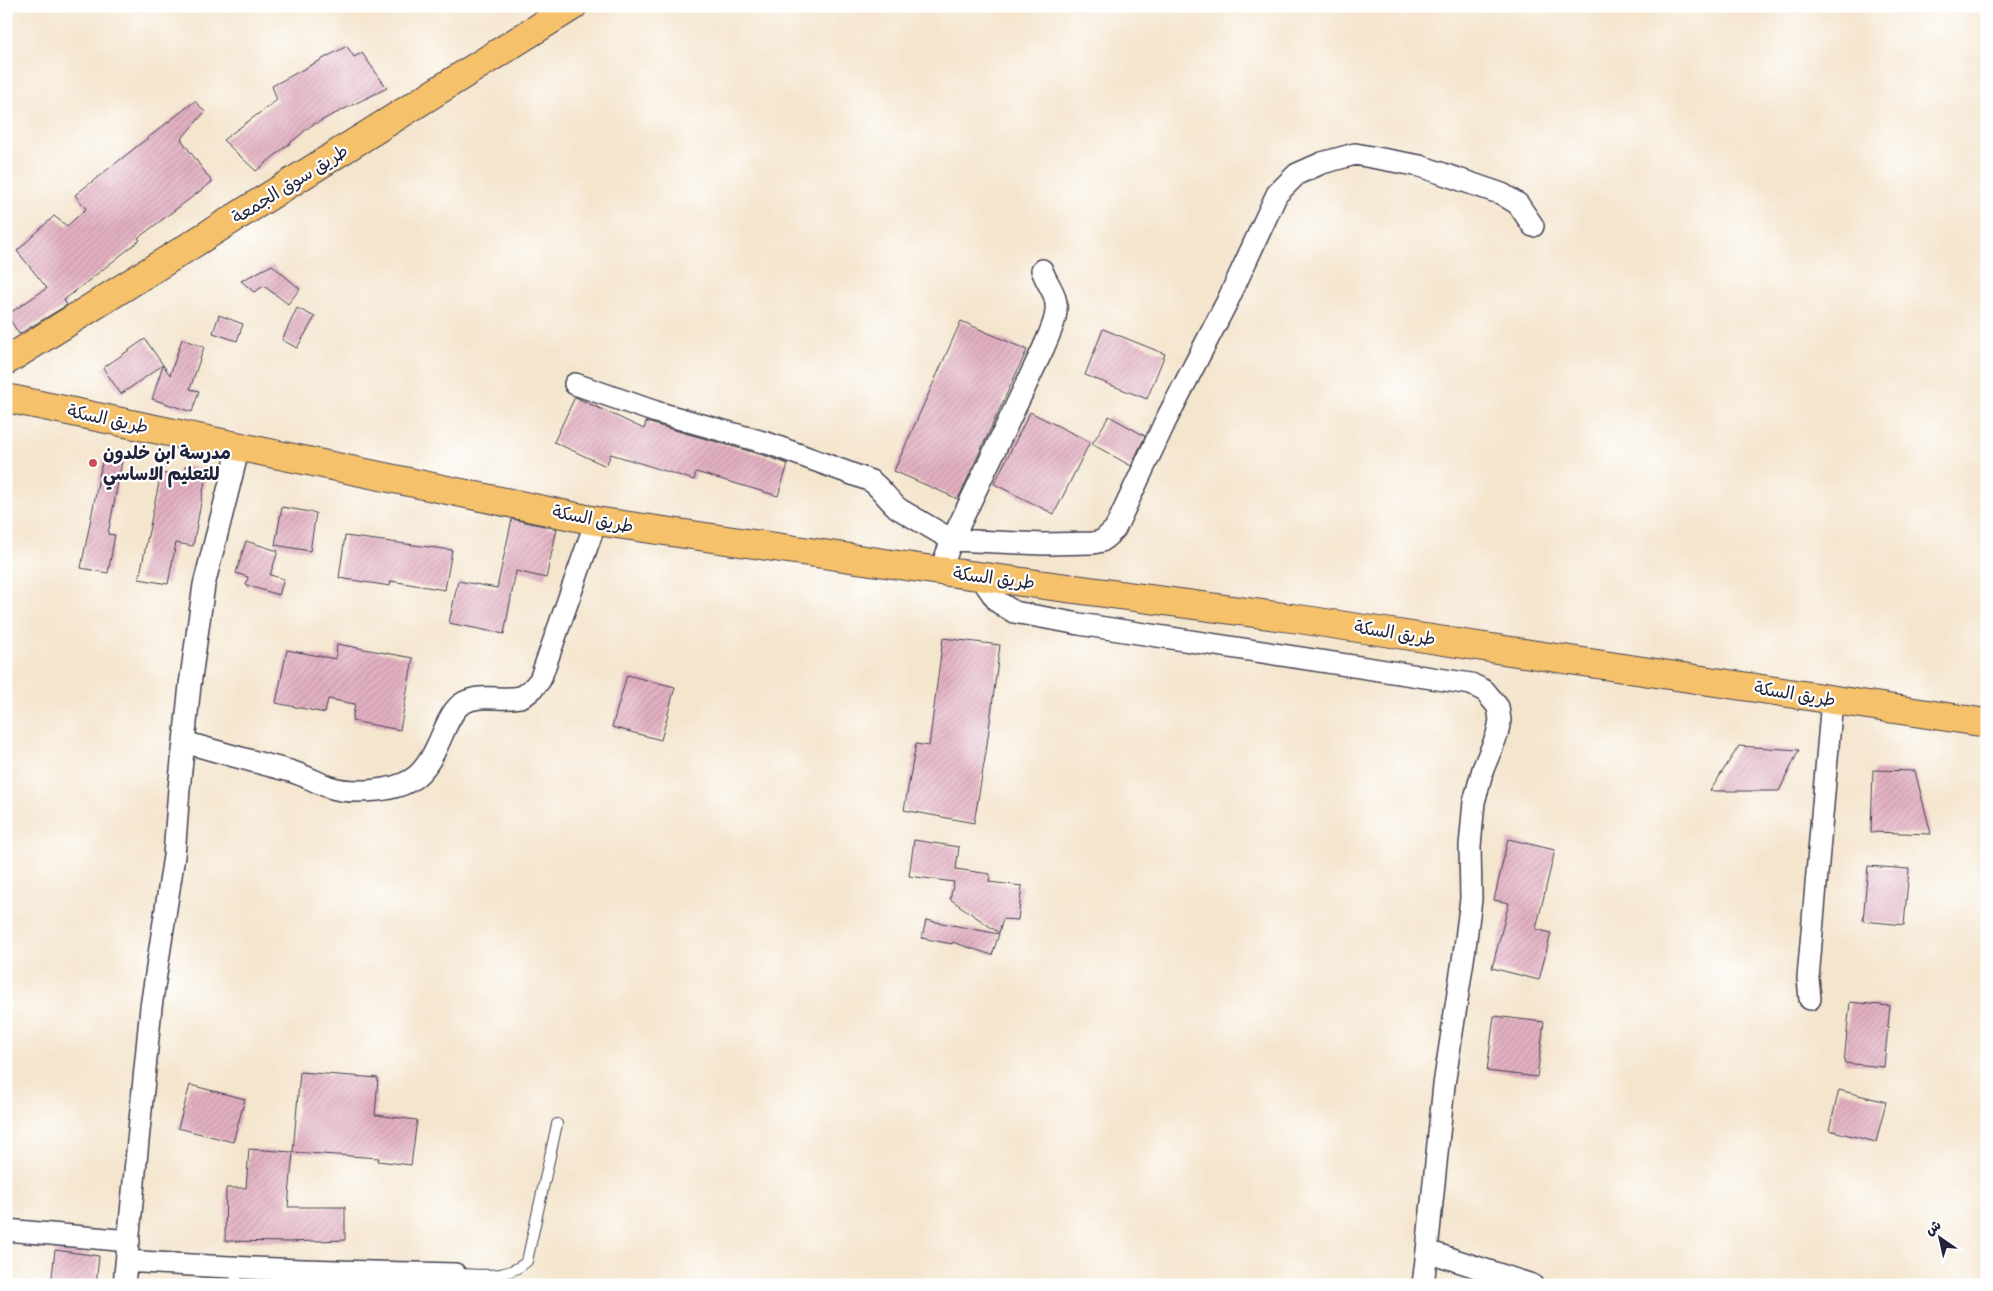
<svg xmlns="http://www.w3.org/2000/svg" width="1993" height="1291" font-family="Itim,'Playpen Sans Arabic',sans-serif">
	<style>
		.building { fill: url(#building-hatch) }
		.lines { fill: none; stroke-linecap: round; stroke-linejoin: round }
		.lane-casing { stroke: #423f51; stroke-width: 12 }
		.street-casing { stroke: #423f51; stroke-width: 24 }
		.primary-casing { stroke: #423f51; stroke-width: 30 }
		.lane { stroke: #fff; stroke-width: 10 }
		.street { stroke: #fff; stroke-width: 21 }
		.primary { stroke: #f5c16b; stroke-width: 28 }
		.poi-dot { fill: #d1495b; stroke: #fff; stroke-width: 2 }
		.labels { text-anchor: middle; stroke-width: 4.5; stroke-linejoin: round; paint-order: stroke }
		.street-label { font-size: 18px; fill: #22223b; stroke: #fff }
		.poi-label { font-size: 18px; font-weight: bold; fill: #22223b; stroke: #fff; text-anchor: start }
	</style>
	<defs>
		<pattern id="building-hatch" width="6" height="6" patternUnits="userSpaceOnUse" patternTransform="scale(1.25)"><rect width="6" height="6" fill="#e2b0c1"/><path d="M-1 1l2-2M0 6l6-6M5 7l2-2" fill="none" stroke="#c297a7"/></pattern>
	</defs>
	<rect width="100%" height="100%" fill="#fff"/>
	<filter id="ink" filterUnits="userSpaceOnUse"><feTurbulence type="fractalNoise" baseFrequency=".02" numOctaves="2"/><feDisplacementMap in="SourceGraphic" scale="10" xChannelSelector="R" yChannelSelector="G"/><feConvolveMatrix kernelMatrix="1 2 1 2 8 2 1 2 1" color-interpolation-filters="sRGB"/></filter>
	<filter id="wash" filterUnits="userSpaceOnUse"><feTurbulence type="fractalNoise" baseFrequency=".0096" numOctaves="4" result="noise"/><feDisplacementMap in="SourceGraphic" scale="20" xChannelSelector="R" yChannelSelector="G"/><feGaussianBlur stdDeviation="1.12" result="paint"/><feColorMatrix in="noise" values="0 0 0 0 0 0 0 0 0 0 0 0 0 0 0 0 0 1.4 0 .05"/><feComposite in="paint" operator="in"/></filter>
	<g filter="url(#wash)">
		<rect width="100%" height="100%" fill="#f4e5cd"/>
		<g id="blocks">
			<path class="building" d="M347,46L354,57L362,53L387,88L312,125L256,171L223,140L277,100L272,86Z
				M195,101L205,112L181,139L212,182L138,238L140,240L64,300L67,305L19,334L7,315L47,288L17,251L54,216L67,226L86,209L75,195Z
				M272,265L300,289L288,304L264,286L254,292L241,281Z
				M297,308L315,317L297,348L282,340Z
				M219,315L243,324L237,341L213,333Z
				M961,321L1027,350L958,499L894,471Z
				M1103,329L1165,354L1147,399L1085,375Z
				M145,339L170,375L182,339L204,347L190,389L199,391L192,412L152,399L163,365L121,394L103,368Z
				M575,397L644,429L646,422L766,456L788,464L778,496L696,472L694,480L611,454L606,466L554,442Z
				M1030,412L1090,442L1054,514L994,484Z
				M1109,416L1145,436L1131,466L1092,444Z
				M103,458L122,462L108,534L115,535L108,573L81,568Z
				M185,466L207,470L193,546L176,543L168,584L139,579L161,473L183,477Z
				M282,507L316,513L310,551L275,545Z
				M512,519L557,529L546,578L516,571L504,634L449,623L458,581L497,588Z
				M345,536L452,550L445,590L391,581L390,586L339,578Z
				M246,541L278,551L270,575L284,579L279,595L246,585L248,577L236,573Z
				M943,638L1000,645L986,752L974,823L904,810L916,744L929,746Z
				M337,644L413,658L400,730L352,721L355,704L328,699L325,713L276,703L287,650L336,659Z
				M627,675L675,687L661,740L612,727Z
				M1739,746L1799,750L1779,791H1710Z
				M1873,770L1915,771L1931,834L1871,832Z
				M1508,839L1555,850L1536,929L1551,933L1539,980L1492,968L1509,903L1494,900Z
				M914,840L959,847L956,869L990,874L989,882L1022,886L1018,920L1003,919L999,933L950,899L954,882L909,876Z
				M1868,866L1909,869L1904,925L1863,921Z
				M926,920L999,934L992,955L952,942V944L922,938Z
				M1850,1002L1890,1006L1884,1067L1844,1063Z
				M1494,1016L1544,1022L1537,1077L1487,1071Z
				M300,1072L378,1078L375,1115L417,1120L411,1165L378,1161L379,1158L293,1152Z
				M190,1085L245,1099L233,1142L178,1128Z
				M1839,1090L1886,1102L1876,1142L1829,1130Z
				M249,1149L293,1152L288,1207H345V1240L288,1242L225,1241L226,1188H246Z
				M55,1250L99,1256L96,1285H51Z"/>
		</g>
	</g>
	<g filter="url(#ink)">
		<use href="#blocks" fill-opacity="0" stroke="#423f51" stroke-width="1"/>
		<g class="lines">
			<g class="lane-casing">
				<path id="lane" d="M234,1268L237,1285
					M455,1274C481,1274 507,1280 527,1261L557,1124"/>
			</g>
			<g class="street-casing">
				<path id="street" d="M575,384L656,412L770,444L871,481C882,489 888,500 899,509L952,540L1043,544L1093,543L1102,541L1115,529L1166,420L1227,302L1277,194L1297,174L1322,163L1355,154L1420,166L1502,194L1518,204L1533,226
					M940,571L952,540L1043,349C1050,332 1061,313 1054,295C1051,287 1045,279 1042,270
					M979,575L998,602L1014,612L1079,624L1471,684L1485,691L1498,707L1500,720L1497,735L1483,769L1474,802L1470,846L1471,899L1465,947L1444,1085L1427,1251
					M184,742C219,752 255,762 290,771C304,775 316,782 329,787C350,794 392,792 411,780C440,762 443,714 463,703C481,693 501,701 520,697C528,695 535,686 540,680L596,521
					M1810,999L1808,978L1832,700
					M6,1230L129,1241
					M127,1261C237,1269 345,1272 455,1274
					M124,1285L151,1007L174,856L179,789L190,685L204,585L239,447
					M1423,1285L1427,1251L1532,1285"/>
			</g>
			<g class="primary-casing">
				<path id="primary" d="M6,361L573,6
					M6,398L596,521L940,571L1299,619L1987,723"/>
			</g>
			<use href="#lane" class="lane"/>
			<use href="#street" class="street"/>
			<use href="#primary" class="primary"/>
		</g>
	</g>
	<circle class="poi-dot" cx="93" cy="463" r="5"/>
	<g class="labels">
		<g class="street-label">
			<text transform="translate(290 184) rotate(-32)" y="6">طريق سوق الجمعة</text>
			<text transform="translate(108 419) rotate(12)" y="6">طريق السكة</text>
			<text transform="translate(593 519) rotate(11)" y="6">طريق السكة</text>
			<text transform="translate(994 578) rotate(7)" y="6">طريق السكة</text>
			<text transform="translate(1395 633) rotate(9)" y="6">طريق السكة</text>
			<text transform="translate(1795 694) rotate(9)" y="6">طريق السكة</text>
		</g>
		<g class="poi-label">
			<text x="103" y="459">مدرسة ابن خلدون<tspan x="103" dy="21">للتعليم الاساسي</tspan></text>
		</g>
	</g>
	<rect width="1993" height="1291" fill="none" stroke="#fff" stroke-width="25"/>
	<g transform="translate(1940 1238) rotate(326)" stroke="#ffffff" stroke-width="4" paint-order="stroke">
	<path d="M0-4L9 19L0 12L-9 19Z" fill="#22223b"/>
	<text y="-8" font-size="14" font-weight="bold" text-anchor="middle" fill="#22223b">ش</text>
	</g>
</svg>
